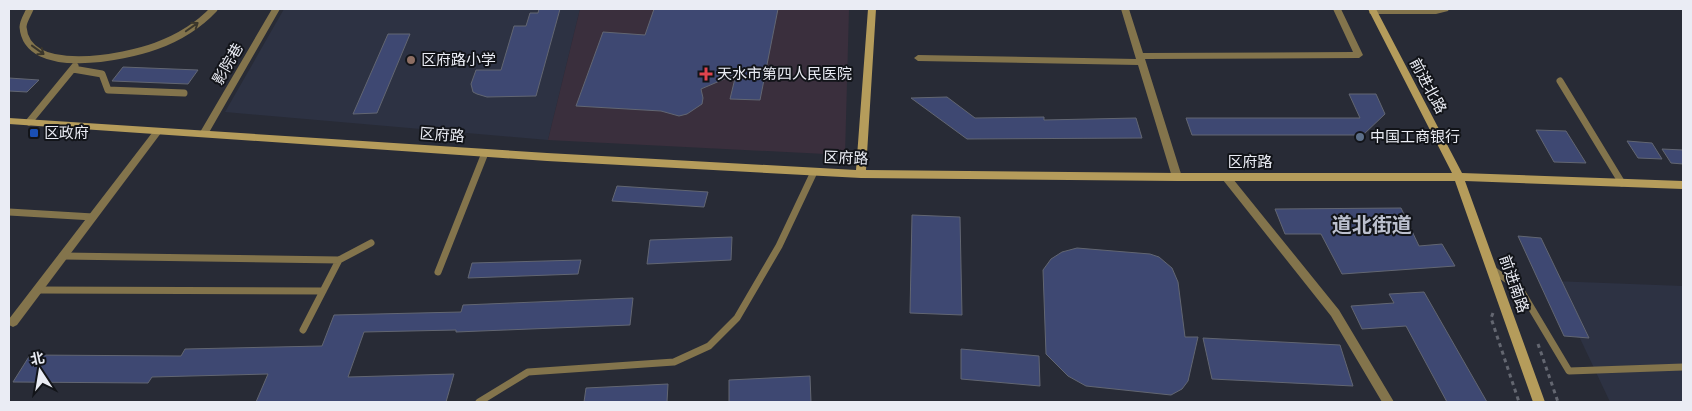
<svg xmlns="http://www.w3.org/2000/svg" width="1692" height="411" font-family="'Public Sans','Noto Sans SC',sans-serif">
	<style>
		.built { fill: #2d3243 }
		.medical { fill: #3a2f3d }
		.building { fill: #3e4872; stroke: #626672 }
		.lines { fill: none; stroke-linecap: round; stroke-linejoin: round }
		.path { stroke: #646771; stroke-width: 3; stroke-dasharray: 4 4; stroke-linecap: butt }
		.lane { stroke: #83744c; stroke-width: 7 }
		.street { fill: #83744c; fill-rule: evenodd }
		.secondary { fill: #b59c5b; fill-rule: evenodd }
		.oneway { stroke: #3a362b }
		.education-dot { fill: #8d6e63; stroke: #121419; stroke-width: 2 }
		.health-dot { fill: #e0444e; stroke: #121419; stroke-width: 2 }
		.transit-dot { fill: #1a4fb4; stroke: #121419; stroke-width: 2 }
		.service-dot { fill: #5c6f8a; stroke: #121419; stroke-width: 2 }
		.labels { text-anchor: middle; stroke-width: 4; stroke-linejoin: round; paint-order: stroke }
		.poi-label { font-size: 15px; fill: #eaecf4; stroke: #121419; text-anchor: start }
		.street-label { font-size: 15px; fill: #eaecf4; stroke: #121419 }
		.district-label { font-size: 20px; font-weight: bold; fill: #bcc0ce; stroke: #121419 }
	</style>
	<rect width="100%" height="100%" fill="#282b36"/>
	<path class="built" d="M284,9H580L548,140L225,112Z
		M1553,281L1683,286V402H1610Z"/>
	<path class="medical" d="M580,9H849L845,155L548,140Z"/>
	<path class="building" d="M539,9H560L536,96L487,97L477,94L473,92L471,84L476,70H501L514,26H526L530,13H538Z
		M654,9H778L760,100L730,99L736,74L701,89L703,98L702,104L687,114L679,116L661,111L576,106L603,32L645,35Z
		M388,34H410L377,113L353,114Z
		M123,67L198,70L188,84L112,81Z
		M9,78L39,80L27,92L9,91Z
		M1349,94H1376L1385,114L1363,135H1192L1186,118H1360Z
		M947,97L975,118L1044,117V120L1136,118L1142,138L967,139L911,98Z
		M1536,130L1566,131L1586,163L1554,162Z
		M1627,141L1652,143L1662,159L1638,158Z
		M1662,149L1683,150V164L1671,163Z
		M617,186L708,192L704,207L612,201Z
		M1401,208L1419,246L1442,244L1455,266L1342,274L1321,234H1285L1275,209Z
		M912,215L960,217L962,315L910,313Z
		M1518,236L1541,238L1589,338L1564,336Z
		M732,237L731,260L647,264L650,240Z
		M1077,248L1150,254L1159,257L1172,268L1178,282L1185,337H1198L1188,381L1182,389L1171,395L1086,386L1068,376L1046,354L1043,270L1051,259L1062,252Z
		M581,260L578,274L468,278L472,263Z
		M1424,292L1487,402H1447L1406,326L1362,329L1351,306L1394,303L1389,294Z
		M633,298L630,325L456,332V330L364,332L348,377L454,374L446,402H256L268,374L152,377L148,383L13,382L30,355L181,356L185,349L322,346L334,315L461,312L463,305Z
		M1203,338L1340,345L1353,386L1212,379Z
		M961,349L1039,356L1040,386L961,379Z
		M810,376L811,402H729V380Z
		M668,384L667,402H584L586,388Z"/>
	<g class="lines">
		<path class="path" d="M1493,313L1491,318L1519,402
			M1538,344L1558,402"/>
		<path class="lane" d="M30,9C28,14 23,21 23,27C27,78 126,57 156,46C178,38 198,26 214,9
			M73,69L102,74L108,90L184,93
			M1560,81L1622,183
			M29,122L75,66
			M9,212L93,217
			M63,256L339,260L371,243
			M1492,269L1520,289L1569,371L1683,367
			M438,272L485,153
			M37,290L323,291
			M303,330L339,260
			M479,402L528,372L674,362L709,346L737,318L779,246L814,172"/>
		<path class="street" d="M272,9H280L207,136H201L199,134Z
			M1121,9H1129L1143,53L1353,52L1333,9H1341L1363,55L1359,58L1145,59L1182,177L1177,181L1172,177L1138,65L918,61L914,58L918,55L1136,59Z
			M1373,9H1449L1448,11L1436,14H1370L1369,12Z
			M158,128L161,129L163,131L161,133L17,325L13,327L9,325V319L155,129Z
			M1226,173L1229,174L1339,310L1394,402H1382L1331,316L1223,180L1221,177L1223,174Z"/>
		<path class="secondary" d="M868,9H876L866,170L1177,173H1452L1368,9H1376L1462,173L1683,181V189L1465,181L1545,402H1533L1455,181H1177L861,178L547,161L9,124V118L547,153L856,170Z"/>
	</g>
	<defs><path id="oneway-shaft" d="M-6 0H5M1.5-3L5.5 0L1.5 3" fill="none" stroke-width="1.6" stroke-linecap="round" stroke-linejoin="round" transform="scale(1.25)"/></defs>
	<g class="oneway">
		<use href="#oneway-shaft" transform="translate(192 27) rotate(-35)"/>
		<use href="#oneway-shaft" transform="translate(38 50) rotate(36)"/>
	</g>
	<circle class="education-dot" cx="411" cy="60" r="5"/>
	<path class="health-dot" d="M703.5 66.5h5v5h5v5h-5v5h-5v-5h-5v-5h5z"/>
	<rect class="transit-dot" x="29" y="128" width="10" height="10" rx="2.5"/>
	<circle class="service-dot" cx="1360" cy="137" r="5"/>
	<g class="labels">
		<g class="poi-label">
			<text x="421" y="65">区府路小学</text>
			<text x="717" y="79">天水市第四人民医院</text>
			<text x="44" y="138">区政府</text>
			<text x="1370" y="142">中国工商银行</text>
		</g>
		<g class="street-label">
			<text transform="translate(228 64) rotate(-60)" y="5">影院巷</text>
			<text transform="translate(1428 86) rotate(62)" y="5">前进北路</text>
			<text transform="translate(442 135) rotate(4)" y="5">区府路</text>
			<text transform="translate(846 158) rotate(2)" y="5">区府路</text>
			<text x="1250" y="167">区府路</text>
			<text transform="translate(1514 284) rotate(71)" y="5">前进南路</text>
		</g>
		<g class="district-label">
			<text x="1372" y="232">道北街道</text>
		</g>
	</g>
	<rect width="1692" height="411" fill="none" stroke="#eaecf4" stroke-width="20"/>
	<g transform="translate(40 371) rotate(348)" stroke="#121419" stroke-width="4" paint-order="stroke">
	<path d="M0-4L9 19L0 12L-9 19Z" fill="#eaecf4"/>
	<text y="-8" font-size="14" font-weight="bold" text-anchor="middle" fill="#eaecf4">北</text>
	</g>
</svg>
